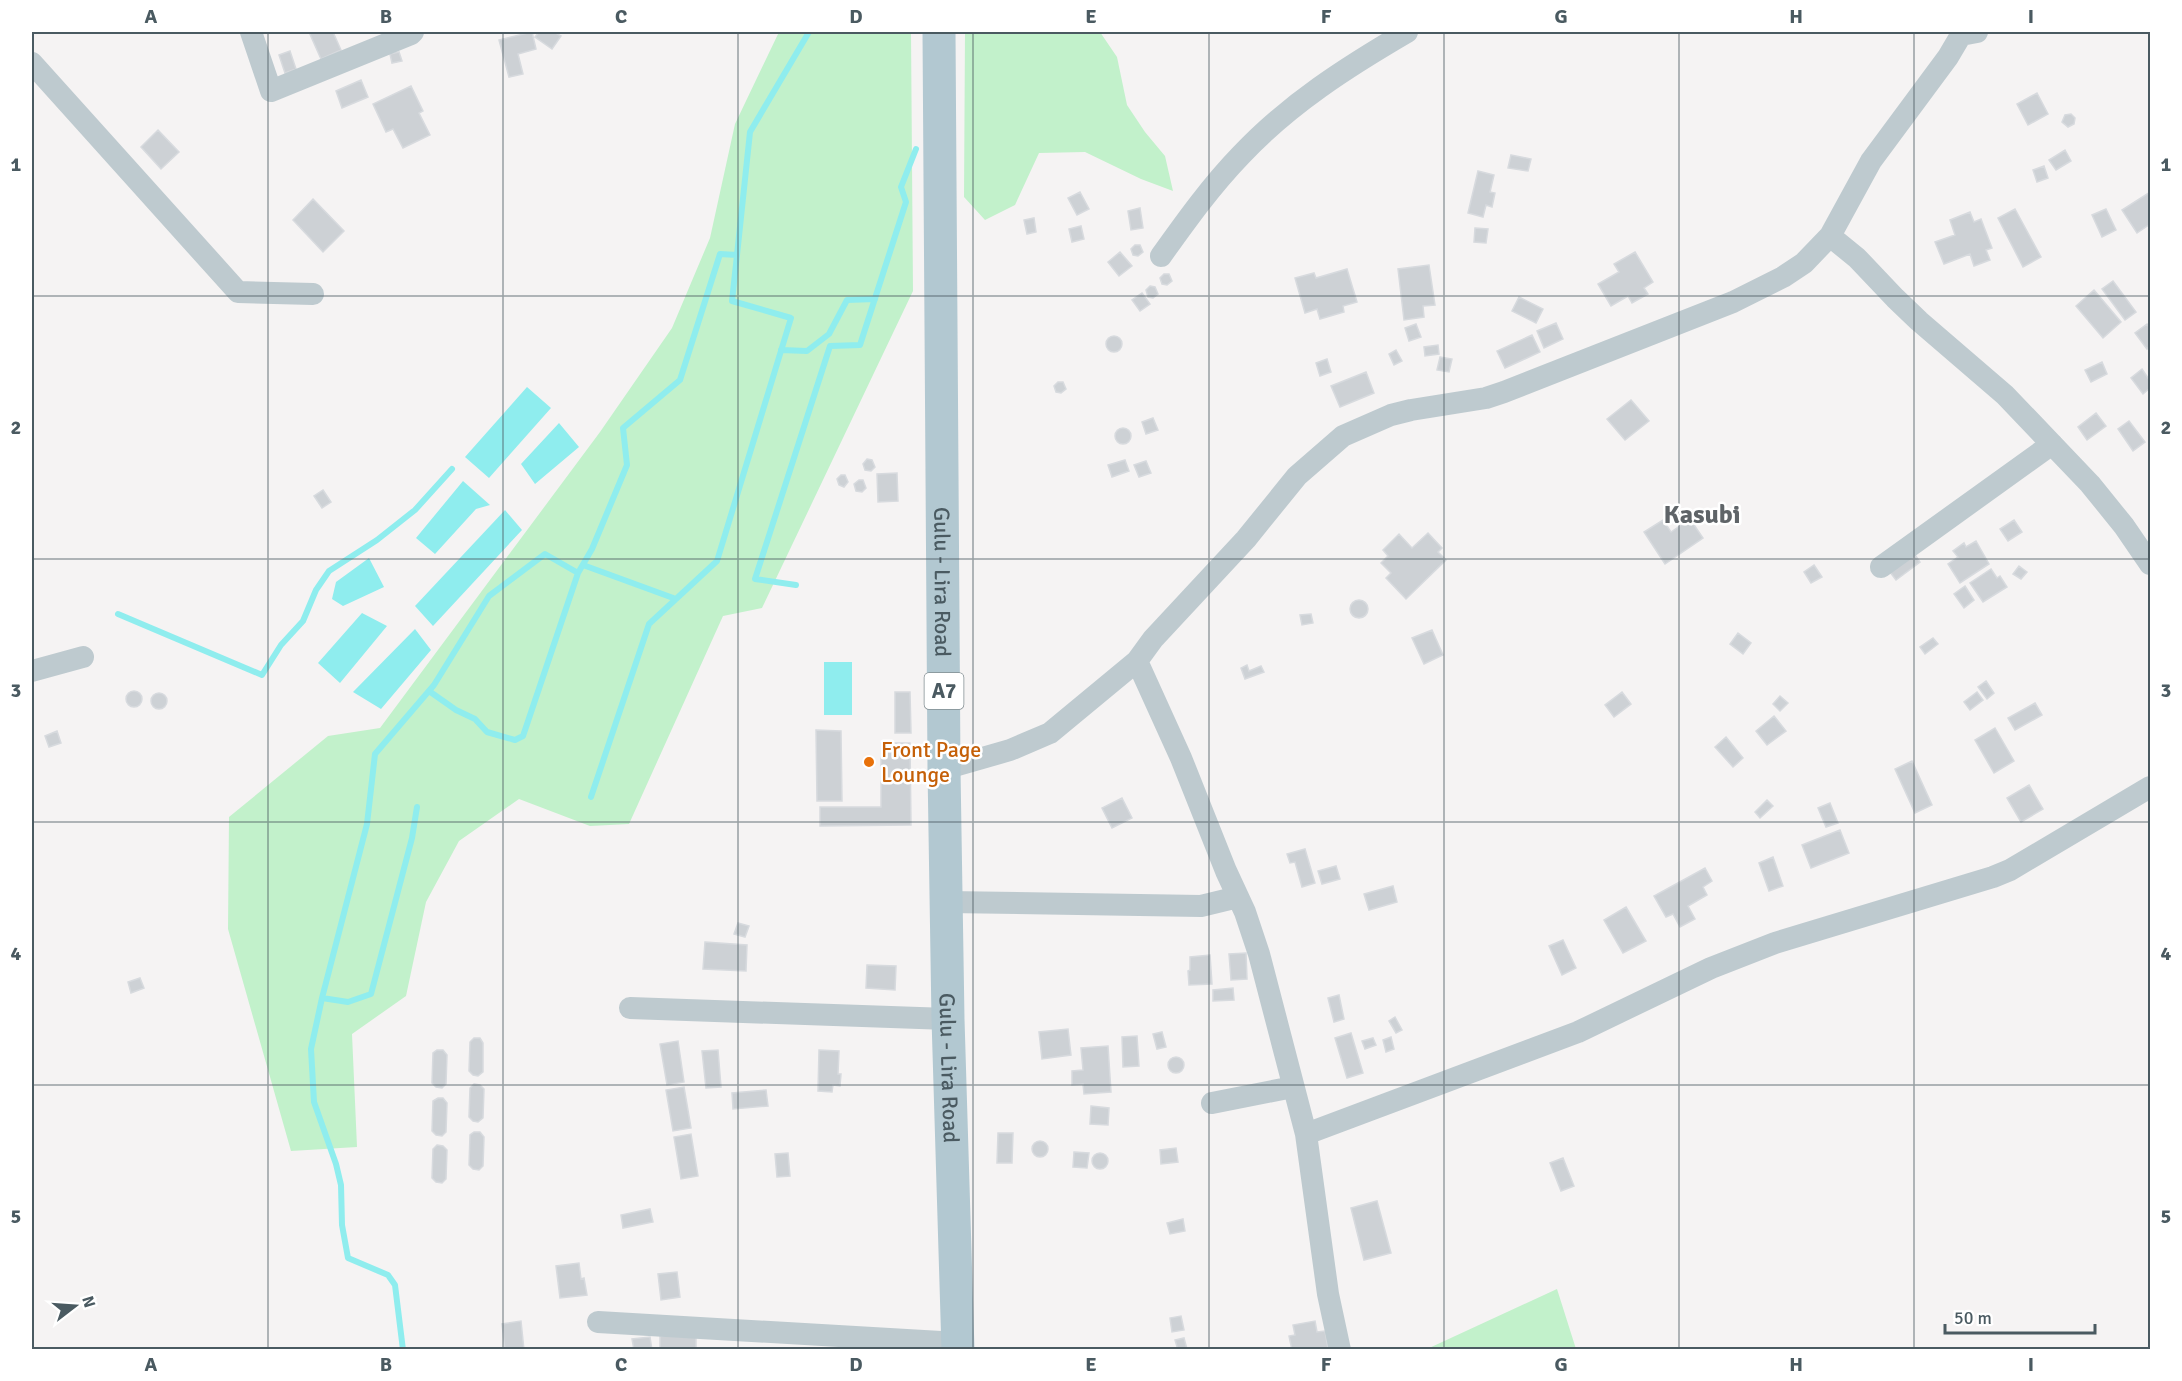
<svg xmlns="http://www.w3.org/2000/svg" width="2182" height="1381" font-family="Signika,sans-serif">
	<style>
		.green { fill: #c2f1cb }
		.water { fill: #8fedee }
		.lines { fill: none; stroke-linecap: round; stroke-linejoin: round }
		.stream { stroke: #8fedee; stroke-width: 6 }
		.building { fill: #cdd1d5; stroke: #d7dade; stroke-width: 1.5 }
		.street { stroke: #becacf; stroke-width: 22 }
		.primary { stroke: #b2c8d1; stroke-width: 33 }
		.grid { fill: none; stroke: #4a5a61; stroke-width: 1.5; stroke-opacity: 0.55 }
		.food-dot { fill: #e8710a; stroke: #fff; stroke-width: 2 }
		.labels { text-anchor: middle; stroke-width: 5; stroke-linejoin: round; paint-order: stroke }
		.shield { fill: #fff; stroke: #808c90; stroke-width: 1.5 }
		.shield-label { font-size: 21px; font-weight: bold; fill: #4a5a61 }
		.street-label { font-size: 22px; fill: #4a5a61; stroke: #fff }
		.food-label { font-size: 22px; fill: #c56008; stroke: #fff; text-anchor: start }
		.quarter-label { font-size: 26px; font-weight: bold; fill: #5f6468; stroke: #fff }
		.neatline { fill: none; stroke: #4a5a61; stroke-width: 2 }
		.grid-label { font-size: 20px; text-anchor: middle; font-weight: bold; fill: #4a5a61 }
	</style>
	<rect width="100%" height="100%" fill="#f5f3f3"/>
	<path class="green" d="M779,32H911L913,291L762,608L723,616L629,824L590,826L519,799L459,841L426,902L406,996L352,1034L357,1147L291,1151L228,929L229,817L328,736L380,728L600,432L672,328L710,238L735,124Z
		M965,32H1100L1117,57L1127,105L1145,132L1165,156L1173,191L1141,179L1085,152L1039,153L1015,205L985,220L964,197Z
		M1557,1289L1576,1349H1427Z"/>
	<path class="water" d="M527,387L551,408L489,478L465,457Z
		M559,423L579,447L535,484L521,464Z
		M463,481L490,505L476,509L435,554L416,538Z
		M505,510L522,530L433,626L415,606Z
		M369,558L384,587L343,606L332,599L336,582Z
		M362,613L387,626L340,683L318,663Z
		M415,629L431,650L381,709L353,692Z
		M824,662H852V715H824Z"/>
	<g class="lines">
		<path class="stream" d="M781,350L807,351L829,334L847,300L875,299
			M583,565L676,599
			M796,585L755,579L830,346L860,345L906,202L901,187L916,149
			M118,614L262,675L281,645L303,621L316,590L329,571L377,540L415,510L452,469
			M429,691L456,710L475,719L487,732L515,740L523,736L578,573
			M591,797L649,624L717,561L791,318L732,301L737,255
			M322,998L348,1002L371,994L412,838L417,807
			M403,1350L395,1285L388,1275L348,1258L342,1225L341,1185L336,1164L314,1102L311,1049L322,998L367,824L375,754L434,685L489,596L545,554L578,573L592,549L627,465L623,428L680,380L720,254L737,255L750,132L809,32"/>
	</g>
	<path class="building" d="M309,32H333L341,50L321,59Z
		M532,32L536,49L518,54L523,74L509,77L499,40Z
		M539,32H554L561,36L552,49L535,37Z
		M290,51L296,69L285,73L279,55Z
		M399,52L402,61L392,63L390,54Z
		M361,80L368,97L342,108L336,91Z
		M411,86L423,111L419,113L430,135L403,148L393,129L386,132L373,104Z
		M2037,93L2048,114L2028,125L2017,104Z
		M2071,114L2075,118L2074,124L2068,127L2062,122L2065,115Z
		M158,130L179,152L161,169L141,147Z
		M2065,150L2071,161L2056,170L2049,160Z
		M1511,155L1531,159L1528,171L1508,168Z
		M2044,166L2048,178L2037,182L2033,170Z
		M1478,171L1494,175L1490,192L1495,193L1492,207L1486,205L1483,217L1468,213Z
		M1080,192L1089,209L1077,215L1068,198Z
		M2150,192V224L2137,233L2122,210Z
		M313,199L344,231L323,252L293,220Z
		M1140,208L1143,228L1131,230L1128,211Z
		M2015,209L2041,257L2023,267L1998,218Z
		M2106,209L2116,230L2102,237L2092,215Z
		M1970,212L1974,222L1981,219L1992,248L1986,250L1990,260L1974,266L1970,254L1944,264L1935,242L1955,235L1950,220Z
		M1034,218L1036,232L1027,234L1024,220Z
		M1081,226L1084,239L1072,242L1069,229Z
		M1475,228L1488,229L1486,243L1474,242Z
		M1135,245H1140L1143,252L1138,256L1133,255L1131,249Z
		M1120,252L1132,266L1119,276L1108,262Z
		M1635,252L1653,282L1644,288L1648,294L1632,303L1628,296L1611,306L1598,284L1619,272L1614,264Z
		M1429,265L1435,305L1423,306L1424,317L1404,320L1398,269Z
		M1347,269L1357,302L1343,306L1344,312L1320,319L1317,309L1305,313L1295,278L1314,273L1316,278Z
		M1164,274H1169L1172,281L1167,285L1162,284L1160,278Z
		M2113,281L2136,312L2125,320L2102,289Z
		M1150,286L1155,287L1158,294L1153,298L1148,297L1146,290Z
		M2094,290L2121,322L2103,338L2076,306Z
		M1142,293L1150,304L1140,311L1132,300Z
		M1519,297L1543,309L1536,323L1512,311Z
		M1556,323L1563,339L1544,348L1537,331Z
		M1416,324L1421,337L1409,341L1405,328Z
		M2147,324L2150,329V346L2147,349L2135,333Z
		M1532,335L1540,352L1505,368L1497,351Z
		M1106 344a8 8 0 1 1 16 0a8 8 0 1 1-16 0Z
		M1438,345L1439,354L1425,356L1424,347Z
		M1396,350L1402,361L1394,365L1389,354Z
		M1440,357L1452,359L1449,372L1437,370Z
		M1327,359L1331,372L1320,376L1316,363Z
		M2102,362L2107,374L2091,382L2085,370Z
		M2142,369L2150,381V388L2143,394L2131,378Z
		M1366,372L1374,393L1340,407L1331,386Z
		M1058,382H1063L1066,389L1061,393L1056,392L1054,386Z
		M1631,400L1649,421L1625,440L1607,419Z
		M2096,413L2106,426L2087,440L2078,427Z
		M1153,418L1158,430L1146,434L1142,422Z
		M2129,421L2145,442L2133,451L2118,429Z
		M1115 436a8 8 0 1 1 16 0a8 8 0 1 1-16 0Z
		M867,459L872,460L875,467L871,471L865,470L863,464Z
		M1125,460L1129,471L1112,477L1108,465Z
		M1146,461L1151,473L1139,477L1134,465Z
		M897,473L898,501L878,502L877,474Z
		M841,475H845L848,482L844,487L839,485L837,479Z
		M859,480H863L866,488L862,492L856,491L854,484Z
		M323,490L331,502L322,508L314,496Z
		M1690,519L1703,538L1665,564L1644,532L1663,520L1671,532Z
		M2014,520L2022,532L2008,541L2000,529Z
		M1428,533L1442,548L1438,552L1446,560L1406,599L1386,578L1391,573L1381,563L1388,556L1383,550L1399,534L1412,548Z
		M1976,541L1989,564L1960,583L1948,564L1958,557L1953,551L1964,543L1966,547Z
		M1913,552L1920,562L1896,580L1889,571Z
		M1814,565L1822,577L1811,583L1804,572Z
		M2019,566L2027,572L2021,579L2013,574Z
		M1991,569L1997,578L2000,576L2007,587L1983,602L1970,583Z
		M1965,586L1974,600L1964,608L1954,594Z
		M1350 609a9 9 0 1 1 18 0a9 9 0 1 1-18 0Z
		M1311,614L1313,623L1302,625L1300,615Z
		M1432,630L1443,655L1424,664L1412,638Z
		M1738,633L1751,643L1743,654L1730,644Z
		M1933,638L1938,644L1925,654L1920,647Z
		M1247,665L1249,671L1261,666L1264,672L1245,679L1241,668Z
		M1986,681L1994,693L1987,699L1978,687Z
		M126 699a8 8 0 1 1 16 0a8 8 0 1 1-16 0Z
		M895,692H910L911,733H895Z
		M1622,692L1631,704L1614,717L1605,705Z
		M1977,692L1983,700L1970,710L1964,702Z
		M151 701a8 8 0 1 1 16 0a8 8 0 1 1-16 0Z
		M1780,696L1788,703L1780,711L1773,704Z
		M2035,703L2042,715L2015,730L2008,718Z
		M1774,716L1786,731L1767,745L1756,731Z
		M1995,728L2014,761L1994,773L1975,740Z
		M816,730L841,731L842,801H817Z
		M57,731L61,743L49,747L45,736Z
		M1726,737L1743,758L1733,767L1715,747Z
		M881,743H910L911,825L820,826V807H881Z
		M1912,761L1932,805L1915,813L1895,769Z
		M2029,785L2043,809L2021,822L2007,798Z
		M1122,798L1132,818L1112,828L1102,808Z
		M1767,800L1773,806L1760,818L1755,812Z
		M1830,803L1838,823L1826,827L1818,808Z
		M1840,830L1849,853L1811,868L1802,845Z
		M1305,849L1315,883L1302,887L1295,862L1290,863L1287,854Z
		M1773,857L1783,886L1769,891L1759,863Z
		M1336,866L1340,879L1322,884L1318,871Z
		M1705,868L1712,881L1703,887L1707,895L1688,906L1695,919L1680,927L1673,914L1666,917L1654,896Z
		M1393,886L1397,902L1369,910L1364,894Z
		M1626,907L1646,941L1623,953L1604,920Z
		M738,923L749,926L745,937L734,934Z
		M1563,940L1576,968L1562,975L1549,946Z
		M705,942L747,945L746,971L703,969Z
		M1246,953L1247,979L1231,980L1229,954Z
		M1210,955L1212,984L1189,985L1188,971L1190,970V957Z
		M867,965L896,966L895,990L866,988Z
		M140,978L144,988L131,993L128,982Z
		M1233,988L1234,1000L1213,1001V990Z
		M1339,995L1344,1019L1334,1022L1328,998Z
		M1395,1017L1402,1030L1396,1033L1389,1021Z
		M1068,1029L1071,1055L1042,1059L1039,1032Z
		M1162,1032L1166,1047L1157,1049L1153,1034Z
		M1351,1033L1363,1073L1347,1078L1335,1038Z
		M1137,1036L1139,1066L1123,1067L1122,1037Z
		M1391,1037L1394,1049L1386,1052L1383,1040Z
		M474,1038H480L483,1043V1072L478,1076L473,1075L469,1071L470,1042Z
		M1373,1038L1376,1045L1365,1049L1362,1041Z
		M678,1041L684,1082L667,1085L660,1044Z
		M1108,1046L1111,1092L1084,1094L1083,1084L1072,1085V1071L1083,1070L1081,1048Z
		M437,1050H443L447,1055L446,1084L442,1088L436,1087L432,1083L433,1053Z
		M718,1050L721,1087L706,1088L702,1051Z
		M819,1050L839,1051L838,1074H841L840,1086L833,1085L832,1092L818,1091Z
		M1168 1065a8 8 0 1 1 16 0a8 8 0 1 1-16 0Z
		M474,1084L480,1085L484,1089L483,1118L478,1122L473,1121L469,1117L470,1088Z
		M684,1087L691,1128L673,1131L666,1090Z
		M766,1090L768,1106L733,1109L732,1093Z
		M438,1098H443L447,1103L446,1132L442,1136L436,1135L432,1131L433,1101Z
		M1091,1106L1109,1108L1108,1125L1090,1124Z
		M474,1132H480L484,1137L483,1166L479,1170L473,1169L469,1165L470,1135Z
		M998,1133H1013L1012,1163H997Z
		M691,1134L698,1176L681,1179L674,1137Z
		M1032 1149a8 8 0 1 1 16 0a8 8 0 1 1-16 0Z
		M437,1145L443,1146L447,1150L446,1179L442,1183L436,1182L432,1178L433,1149Z
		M1176,1148L1178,1162L1161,1164L1160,1150Z
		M1074,1152L1089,1153L1087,1168L1073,1167Z
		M788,1153L790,1176L777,1177L775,1154Z
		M1092 1161a8 8 0 1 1 16 0a8 8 0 1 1-16 0Z
		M1563,1158L1574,1186L1561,1191L1550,1163Z
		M1377,1201L1391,1253L1364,1260L1351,1208Z
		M650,1209L653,1222L623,1228L621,1215Z
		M1183,1219L1185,1231L1170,1234L1167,1223Z
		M579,1263L581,1279L584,1278L587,1295L560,1298L556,1266Z
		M677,1272L680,1297L661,1300L658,1274Z
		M1181,1316L1184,1330L1172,1332L1170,1318Z
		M521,1321L524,1350H505L502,1324Z
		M1315,1321L1317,1332L1325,1331L1328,1348L1292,1350L1289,1336L1295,1335L1293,1325Z
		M660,1336H696V1350H660Z
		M650,1337L652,1350H634L632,1339Z
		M1184,1338L1187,1349L1178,1350L1175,1340Z"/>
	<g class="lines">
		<path class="street" d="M251,32L271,91L411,34L413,32
			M32,63L238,292L313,294
			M1830,236L1857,258L1895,298L1919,321L2005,395L2090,484L2124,526L2150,564
			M1161,256C1186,221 1211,186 1241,155C1289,104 1347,67 1407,32
			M1881,567L2052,444
			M1137,661L1181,758L1226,871L1245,912L1259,954L1306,1134L1328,1294L1340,1350
			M32,671L83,657
			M944,769L1010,750L1050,733L1137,661L1153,639L1246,539L1297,476L1343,436L1391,415L1411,410L1486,398L1504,392L1733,302L1783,277L1804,263L1830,236L1871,161L1948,57L1961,35L1977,32
			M947,902L1201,906L1238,897
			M630,1008L948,1019
			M1212,1103L1293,1087
			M1306,1134L1578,1032L1711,968L1775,943L1993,877L2010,870L2150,787
			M598,1322L958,1343"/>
		<path class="primary" id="s1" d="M939,32L944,769L948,1019L958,1350"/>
	</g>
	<path class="grid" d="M268,32V1350M503,32V1350M738,32V1350M973,32V1350M1209,32V1350M1444,32V1350M1679,32V1350M1914,32V1350M32,296H2150M32,559H2150M32,822H2150M32,1085H2150"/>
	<circle class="food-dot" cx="869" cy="762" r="6"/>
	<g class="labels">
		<rect class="shield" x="924.5" y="673" width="39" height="36" rx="4.5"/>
		<g class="shield-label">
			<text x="944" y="698">A7</text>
		</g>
		<g class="street-label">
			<text dy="8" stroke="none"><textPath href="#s1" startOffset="550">Gulu - Lira Road</textPath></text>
			<text dy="8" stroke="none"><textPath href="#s1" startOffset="1036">Gulu - Lira Road</textPath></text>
		</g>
		<g class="food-label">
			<text x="881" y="757">Front Page<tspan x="881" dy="25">Lounge</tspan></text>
		</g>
		<g class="quarter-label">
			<text x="1702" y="523">Kasubi</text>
		</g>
	</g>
	<rect width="2182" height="1381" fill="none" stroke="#ffffff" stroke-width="66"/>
	<g transform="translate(75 1306) rotate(73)" stroke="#ffffff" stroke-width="4.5" paint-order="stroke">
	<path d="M0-4.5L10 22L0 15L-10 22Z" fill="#4a5a61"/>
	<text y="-9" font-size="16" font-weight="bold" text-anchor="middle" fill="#4a5a61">N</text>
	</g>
	<path d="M1945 1324v9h150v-9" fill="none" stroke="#4a5a61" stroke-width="3"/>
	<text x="1954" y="1324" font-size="18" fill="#4a5a61" stroke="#ffffff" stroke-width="4.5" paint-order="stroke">50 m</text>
	<rect x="33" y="33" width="2116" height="1315" class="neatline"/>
	<g class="grid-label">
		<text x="151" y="23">A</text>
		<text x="386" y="23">B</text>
		<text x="621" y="23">C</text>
		<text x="856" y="23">D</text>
		<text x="1091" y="23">E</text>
		<text x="1326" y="23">F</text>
		<text x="1561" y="23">G</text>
		<text x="1796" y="23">H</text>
		<text x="2031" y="23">I</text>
		<text x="16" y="171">1</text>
		<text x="2166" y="171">1</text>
		<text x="16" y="434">2</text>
		<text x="2166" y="434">2</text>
		<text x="16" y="697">3</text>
		<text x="2166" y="697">3</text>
		<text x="16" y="960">4</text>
		<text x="2166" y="960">4</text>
		<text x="16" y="1223">5</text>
		<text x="2166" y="1223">5</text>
		<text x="151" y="1371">A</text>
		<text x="386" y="1371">B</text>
		<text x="621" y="1371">C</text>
		<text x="856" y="1371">D</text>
		<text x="1091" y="1371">E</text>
		<text x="1326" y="1371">F</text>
		<text x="1561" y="1371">G</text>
		<text x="1796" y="1371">H</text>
		<text x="2031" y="1371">I</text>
	</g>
</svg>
